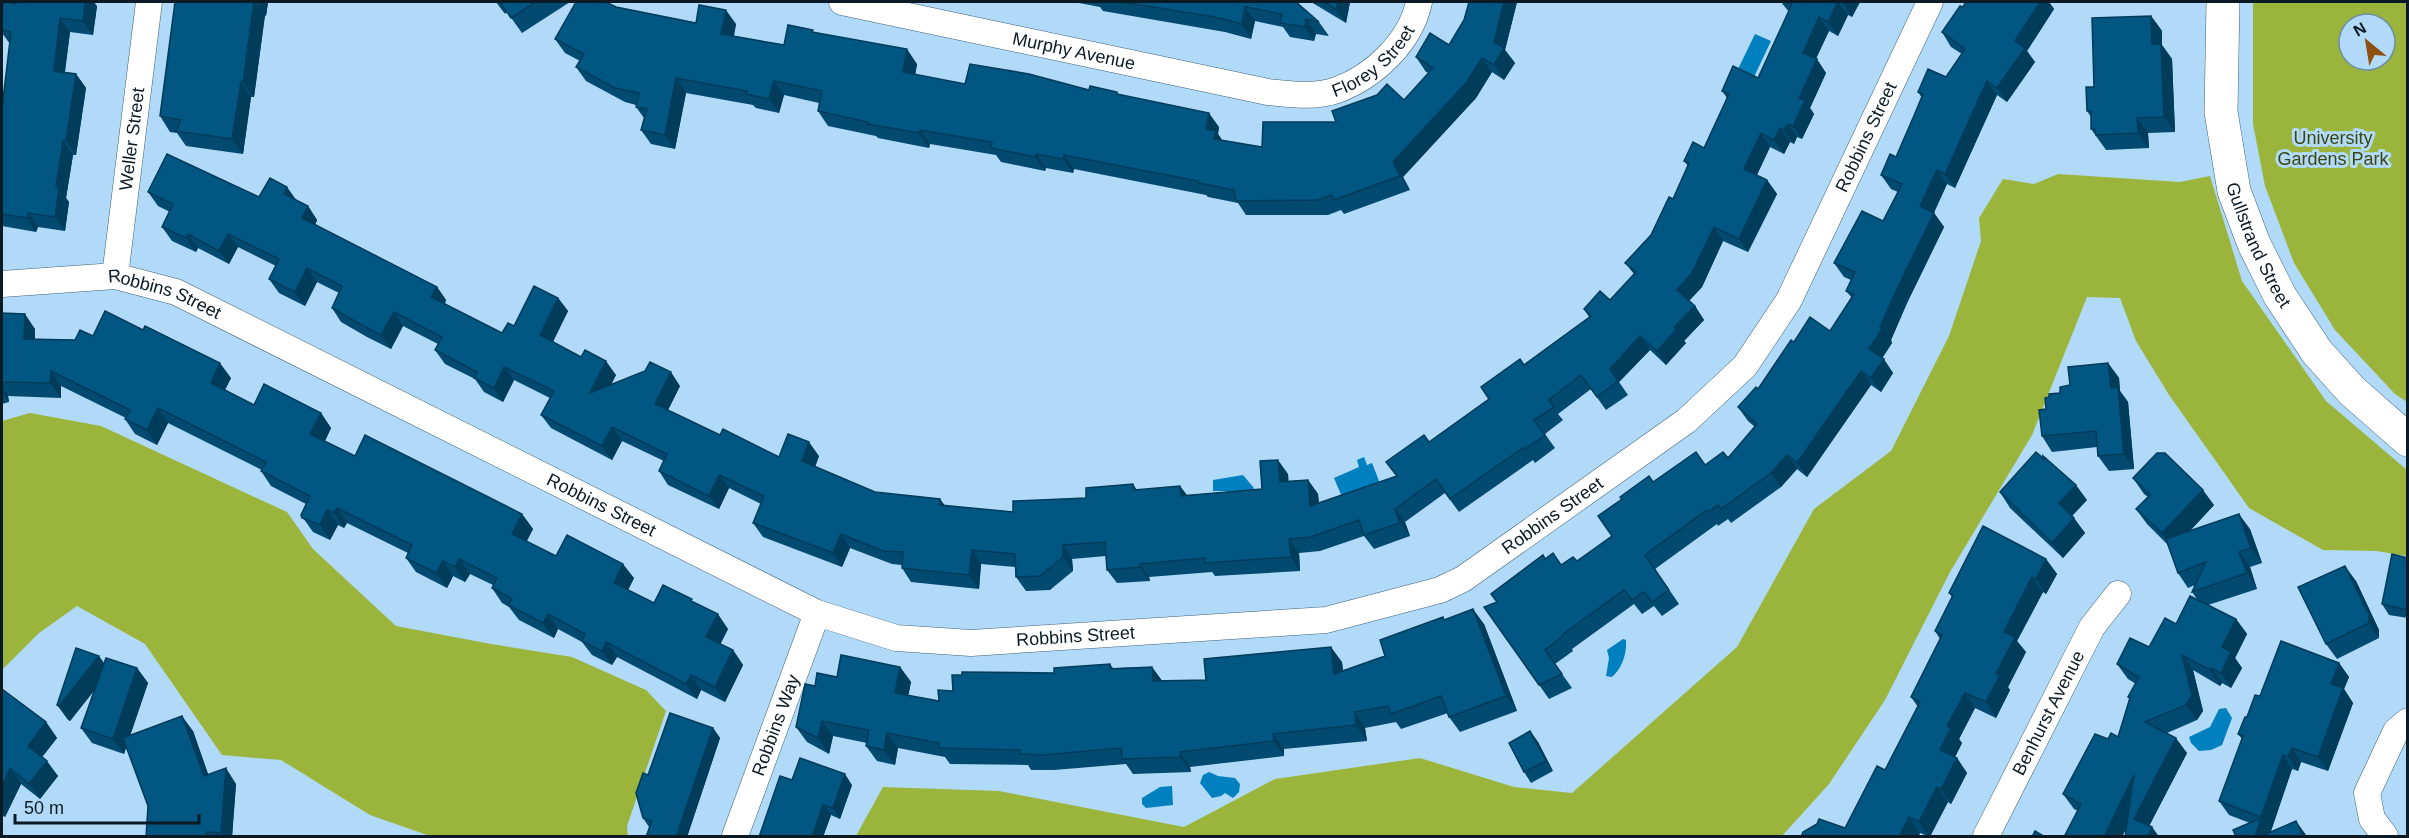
<svg xmlns="http://www.w3.org/2000/svg" width="2409" height="838" font-family="Helvetica,sans-serif">
	<style>
		.green { fill: #9bb53c; fill-rule: evenodd }
		.water { fill: #0080be }
		.lines { fill: none; stroke-linecap: round; stroke-linejoin: round }
		.street-casing { stroke: #3c617b; stroke-width: 27 }
		.secondary-casing { stroke: #3c617b; stroke-width: 34 }
		.street { stroke: #fff; stroke-width: 26 }
		.secondary { stroke: #fff; stroke-width: 33 }
		.wall { fill: #024a70 }
		.shaded-wall { fill: #013c5b }
		.building { fill: #025682; stroke: #013c5b; stroke-width: 1.5 }
		.labels { text-anchor: middle; stroke-width: 6; stroke-linejoin: round; paint-order: stroke }
		.street-label { font-size: 18px; fill: #0b1a24; stroke: #b1daf8 }
		.park-label { font-size: 18px; fill: #3b460f; stroke: #b1daf8 }
	</style>
	<rect width="100%" height="100%" fill="#b1daf8"/>
	<path class="green" d="M2253,2H2407V402L2395,394L2335,330L2294,263L2265,186L2253,124ZM2349,24H2385V60H2349Z
		M2058,174L2180,182L2210,176L2242,281L2326,401L2407,470V556L2376,551L2323,550L2249,508L2169,395L2136,341L2120,298L2087,297L2032,435L1950,572L1885,700L1829,784L1782,836H856L883,787L999,791L1184,827L1275,779L1420,758L1514,787L1572,793L1737,647L1814,509L1891,451L1949,336L1981,241L1979,218L2003,179L2034,184Z
		M30,413L101,426L287,512L313,549L396,626L491,644L572,657L646,690L666,711L627,826L628,836H430L370,815L281,760L222,755L145,644L77,606L39,633L2,670V421Z"/>
	<path class="water" d="M1755,34L1771,41L1754,77L1738,69Z
		M1364,457L1367,465L1372,463L1381,486L1342,497L1334,478L1359,467L1357,460Z
		M1243,475L1254,488L1249,496L1236,491H1213V480Z
		M1623,639L1626,640C1627,653 1622,669 1612,677L1606,676L1609,658L1607,650Z
		M2226,708L2232,718L2222,745L2211,750L2199,751L2191,743L2189,737L2210,727L2219,709Z
		M1209,772L1218,776L1235,778L1240,784L1239,792L1233,798L1225,793L1221,796L1212,798L1200,783L1203,775Z
		M1172,786L1173,805L1146,808L1142,804V798L1160,787Z"/>
	<g class="lines">
		<g class="street-casing">
			<g id="street">
				<path id="s1" d="M842,2L1268,92C1290,94 1315,98 1337,90C1375,76 1411,41 1419,2"/>
				<path id="s2" d="M115,276L149,2"/>
				<path id="s3" d="M2,284L115,276L176,292L817,613L896,638L971,643L1326,620L1440,590L1463,579L1686,421L1745,366L1789,300L1930,2"/>
				<path id="s4" d="M735,836L817,613"/>
				<path id="s5" d="M1986,836L2092,627L2118,594"/>
				<path d="M2385,836L2372,819L2367,793L2396,731L2408,721"/>
			</g>
		</g>
		<g class="secondary-casing">
			<g id="secondary">
				<path id="s6" d="M2223,2L2221,112L2234,191L2254,244L2280,296L2317,352L2352,391L2408,440"/>
			</g>
		</g>
		<use href="#street" class="street"/>
		<use href="#secondary" class="secondary"/>
	</g>
	<path class="wall" d="M175,2H268L266,16L265,15L254,97H251L243,154L186,146L177,133L170,132L160,116Z
		M496,2H570L522,33L507,12L505,14Z
		M1074,2H1300L1298,3L1319,22L1329,36L1316,34L1314,41L1290,37L1283,27L1255,21L1251,39L1225,32L1103,11L1100,7Z
		M1311,2H1350L1346,23Z
		M1469,2H1517L1505,50L1515,63L1504,80L1492,72L1476,98L1403,177L1410,190L1344,214L1341,210L1328,215H1246L1238,203L1208,197L1206,195L1074,169L1073,173L1046,168L1045,171L1001,162L996,155L930,144L929,148L878,138L876,136L828,126L818,111L819,103L784,95L779,113L756,108L753,105L686,93L675,149L651,144L641,130L644,118L636,107V105L625,102L586,81L576,67L580,61L565,53L555,39L616,7L696,23L736,24L734,36L784,45L814,32L917,64L915,75L965,84L1089,90L1119,94L1219,127L1218,134L1222,140L1262,147L1404,100L1429,73L1426,72L1416,57L1449,45L1464,20Z
		M1781,2H1860L1852,17L1848,15L1838,36L1829,31L1816,59L1826,73L1810,108L1814,114L1802,139L1797,137L1794,144L1790,142L1784,154L1770,147L1757,175L1767,180L1777,194L1748,252L1723,241L1702,287L1689,301L1695,306L1704,320L1684,341L1686,343L1666,365L1650,350L1619,382L1628,395L1606,410L1591,389L1558,414L1563,420L1545,434L1555,448L1535,463L1533,460L1459,512L1445,493L1405,522L1410,536L1374,549L1364,536L1320,551L1299,553L1300,571L1215,576L1212,572L1149,577L1150,581L1117,583L1107,570L1106,556L1072,559L1073,571L1050,590L1026,591L1016,577L1015,567L981,564L979,589L911,582L902,568V565L892,564L850,548L842,567L763,537L753,523L761,504L729,488L719,509L668,485L659,471L664,461L622,441L612,460L551,428L541,415L550,398L514,380L503,402L484,392L475,379L445,364L435,350L438,344L403,326L391,349L367,337L341,322L332,308L339,293L317,282L305,306L279,293L269,279L276,266L238,247L229,264L198,248L196,252L172,241L162,227L170,212L158,206L148,192L259,197L297,201L308,206L317,220L315,225L437,287L446,300L445,304L502,333L558,298L568,311L553,342L616,375L611,385L680,386L668,410L720,435L779,457L819,456L815,467L875,492L946,506L1013,512L1086,498L1133,484L1137,490L1180,486L1187,495L1262,489L1288,474V481L1308,480L1318,494L1319,503L1396,476L1429,442L1489,399L1524,365L1589,317L1584,309L1610,300L1634,274L1625,263L1651,235L1673,199L1688,166L1684,161L1704,148L1727,98L1722,91L1758,78L1789,12Z
		M1966,2H2049L2054,9L2027,51L2035,62L2007,102L1997,95L1955,188L1947,184L1934,213L1944,227L1907,303L1891,340L1892,343L1882,358L1893,373L1881,392L1871,385L1807,477L1797,469L1781,487L1731,523L1728,519L1718,526L1717,524L1655,569L1679,604L1662,616L1654,606L1642,614L1634,604L1572,649L1573,651L1555,664L1572,688L1549,699L1484,607L1497,602L1543,555L1546,559L1561,565L1577,561L1612,536L1653,482L1705,465L1728,458L1755,427L1748,421L1738,407L1758,389L1794,342L1830,331L1852,298L1846,291L1851,280L1844,277L1834,263L1883,221L1898,192L1891,189L1881,175L1896,157L1913,118L1922,98L1918,92L1946,77L1962,54L1951,47L1942,32Z
		M16,4L97,6L93,35L70,32L65,72L76,74L86,88L76,155H73L66,198L69,202L65,231L38,227L36,232L2,226V108L10,44L2,33V17Z
		M2151,16L2162,31V45L2172,59L2175,132L2148,133L2149,148L2106,150L2091,129V117L2087,111L2094,87Z
		M2,313L35,329V339L75,340L93,336L231,378L225,390L254,405L321,413L331,428L325,441L355,456L522,514L533,529L526,541L556,556L634,578L628,590L654,603L694,602L728,629L720,644L733,650L743,665L725,702L701,690L697,699L617,657L612,665L592,655L582,642L558,629L554,638L519,620L509,607L502,603L492,588L493,585L470,574L465,582L453,576L447,588L416,572L406,558L408,553L347,523L344,528L338,525L330,540L313,532L301,515L306,504L271,486L261,471L262,470L168,423L157,445L135,434L125,419L126,418L61,386V398L8,396L9,402L2,404Z
		M2108,363L2119,378L2120,391L2128,402L2134,469L2109,471L2098,456L2097,447L2052,452L2042,436L2046,409L2060,393L2070,385Z
		M2133,478L2214,505L2189,532L2250,529L2262,563L2250,567L2257,589L2208,605L2236,619L2247,634L2235,658L2242,668L2231,688L2222,683L2220,686L2193,670L2203,711L2197,720L2167,733L2187,753L2149,826L2152,827L2159,837H2125L2126,828L2122,837H2064L2078,811L2074,809L2063,794L2108,739L2118,737L2129,699L2128,697L2136,684L2128,679L2117,664L2149,647L2176,624L2197,599L2192,592L2195,585L2188,588L2178,573L2167,544L2147,524L2136,509L2148,497L2144,494Z
		M2000,492L2087,500L2072,516L2085,533L2063,558L2010,508Z
		M2408,558V618L2389,615L2382,604Z
		M2046,559L2057,574L2046,594L2043,592L2017,641L2026,652L2008,687L2010,690L1996,718L1975,708L1959,739L1962,743L1955,757L1957,758L1967,773L1951,804L1948,802L1930,837L1920,833L1918,837H1801L1845,828L1885,770L1918,707L1911,697L1940,639L1935,631L1952,597L1949,593Z
		M2356,581L2379,630V638L2337,659L2326,644Z
		M1445,620L1484,624L1517,711L1460,732L1449,717L1448,713L1401,729L1396,722L1365,728L1367,741L1284,749V756L1190,767L1191,772L1133,774L1126,764L1054,770H1031L1028,765L950,764L945,757L898,748L895,765L877,761L866,746L867,743L833,736L829,754L807,742L796,727L815,686L837,677L900,667L911,682L908,695L939,701L953,691L1110,664L1113,668L1152,667L1162,681L1206,680L1342,662L1343,671L1385,656Z
		M104,663L137,668L148,683L130,735L193,731L208,774L236,784L232,837H146L148,806L126,747L124,754L92,743L81,728L94,690L70,721L68,720L57,705Z
		M2339,663L2349,677L2344,689L2353,703L2328,771L2301,762L2298,771L2292,769L2271,831H2270L2271,832L2306,835L2236,837L2250,823L2229,815L2219,801L2242,739L2238,734L2247,717L2260,696Z
		M2,689L46,722L57,738L42,757L58,776L40,799L21,784L5,817L2,815Z
		M713,728L720,738L687,837H646L649,827L643,818L648,775Z
		M1530,731L1538,742L1553,771L1531,783L1524,772Z
		M792,780L852,785L840,819L831,815L823,837H759Z"/>
	<path class="shaded-wall" d="M84,2H94L97,6L93,35L83,21Z
		M254,2H255L265,15L254,97L243,82Z
		M257,2H268L266,16Z
		M1338,2H1350L1346,23L1336,9Z
		M1504,2H1517L1505,50L1515,63L1504,80L1494,65V42Z
		M1838,2L1848,15L1838,36L1828,22Z
		M1844,2H1860L1852,17L1843,4Z
		M2040,2H2049L2054,9L2027,51L2035,62L2007,102L1997,88L2015,41Z
		M1245,7L1255,21L1251,39L1242,24Z
		M726,10L736,24L731,48L721,34Z
		M2151,16L2162,31V45L2172,59L2175,132L2164,117L2152,44Z
		M1819,17L1829,31L1812,66L1803,53Z
		M60,18L70,32L63,85L54,71Z
		M1306,19L1316,34L1314,41L1305,27Z
		M907,49L917,64L913,87L903,72Z
		M1482,58L1492,72L1476,98L1403,177L1410,190L1400,176L1393,162Z
		M1817,59L1826,73L1810,108L1814,114L1802,139L1793,126L1799,98Z
		M76,74L86,88L76,155L66,141Z
		M676,78L686,93L675,149L665,135Z
		M774,81L784,95L779,113L769,99Z
		M1987,81L1997,95L1955,188L1945,174Z
		M241,82L251,97L243,154L232,139Z
		M1209,113L1219,127L1218,134L1226,146L1224,153L1206,129Z
		M2137,118L2148,133L2149,148L2138,133Z
		M1788,124L1797,137L1794,144L1784,130Z
		M1780,128L1790,142L1784,154L1774,140Z
		M920,130L930,144L929,148L919,133Z
		M1761,133L1770,147L1753,183L1744,169Z
		M63,141L73,155L66,198L69,202L65,231L55,217L56,187Z
		M1036,154L1046,168L1045,171L1035,157Z
		M1064,155L1074,169L1073,173L1063,159Z
		M1937,170L1947,184L1930,220L1920,206Z
		M1767,180L1777,194L1748,252L1739,239Z
		M287,187L297,201L284,194Z
		M308,206L317,220L312,232L302,218Z
		M28,213L38,227L36,232L27,218Z
		M1934,213L1944,227L1907,303L1891,340L1892,343L1879,363L1869,349L1880,327L1897,289Z
		M1714,227L1723,241L1702,287L1687,303L1677,290Z
		M188,234L198,248L196,252L186,238Z
		M228,234L238,247L229,264L219,251Z
		M307,268L317,282L305,306L295,292Z
		M437,287L446,300L441,311L431,297Z
		M558,298L568,311L549,349L540,335Z
		M1695,306L1704,320L1684,341L1686,343L1666,365L1657,351L1674,327Z
		M394,312L403,326L391,349L381,335Z
		M25,314L35,329L34,353L24,339Z
		M1640,336L1650,350L1619,382L1610,369Z
		M1884,359L1893,373L1881,392L1871,378Z
		M606,361L616,375L599,407L590,393Z
		M220,363L231,378L221,397L211,383Z
		M2108,363L2119,378L2120,391L2128,402L2134,469L2124,454L2111,388Z
		M504,367L514,380L503,402L494,388Z
		M51,371L61,386V398L50,383Z
		M1861,371L1871,385L1807,477L1797,463Z
		M671,372L680,386L664,418L655,404Z
		M2,388L8,396L9,402L2,391Z
		M158,408L168,423L157,445L147,430Z
		M321,413L331,428L321,449L310,434Z
		M612,427L622,441L612,460L602,446Z
		M809,442L819,456L812,475L802,461Z
		M1787,455L1797,469L1781,487L1771,473Z
		M1278,460L1288,474L1290,496L1280,482Z
		M719,475L729,488L719,509L709,496Z
		M1308,480L1318,494L1320,519L1310,506Z
		M2076,485L2087,500L2070,518L2059,503Z
		M1180,486L1190,500L1181,496Z
		M2203,490L2214,505L2173,549L2162,533Z
		M940,499L950,512L940,505Z
		M337,508L347,523L344,528L334,513Z
		M1395,509L1405,522L1410,536L1400,523Z
		M327,510L338,525L330,540L320,525Z
		M522,514L533,529L523,549L512,534Z
		M2239,514L2250,529L2262,563L2251,548Z
		M2074,518L2085,533L2063,558L2052,543Z
		M841,534L850,548L842,567L833,553Z
		M1289,539L1299,553L1300,571L1291,557Z
		M1063,545L1072,559L1073,571L1063,557Z
		M972,550L981,564L979,589L969,575Z
		M2239,552L2250,567L2257,589L2247,573Z
		M459,559L470,574L465,582L455,567Z
		M2046,559L2057,574L2046,594L2036,579Z
		M443,561L453,576L447,588L436,573Z
		M623,564L634,578L624,598L614,583Z
		M1140,564L1149,577L1150,581L1140,567Z
		M2345,566L2356,581L2379,630V638L2369,623Z
		M2032,577L2043,592L2017,641L2026,652L2008,687L2010,690L1996,718L1986,702L1996,674L2004,632Z
		M1473,609L1484,624L1517,711L1506,696Z
		M548,614L558,629L554,638L543,623Z
		M718,614L728,629L717,651L706,637Z
		M2236,619L2247,634L2235,658L2242,668L2231,688L2221,673L2222,647Z
		M606,642L617,657L612,665L602,651Z
		M1331,647L1342,662L1345,689L1334,674Z
		M733,650L743,665L725,702L715,687Z
		M2182,655L2193,670L2203,711L2197,720L2186,705Z
		M99,656L110,671L70,721L59,706Z
		M2339,663L2349,677L2344,689L2353,703L2328,771L2318,757L2331,684Z
		M900,667L911,682L906,708L895,693Z
		M1152,667L1163,682L1153,681Z
		M137,668L148,683L124,754L113,739Z
		M2211,668L2222,683L2220,686L2210,670Z
		M691,675L701,690L697,699L686,684Z
		M1965,693L1975,708L1959,739L1962,743L1951,765L1940,750L1947,726Z
		M1355,712L1365,728L1367,741L1356,725Z
		M182,716L193,731L214,791L204,776Z
		M822,721L833,736L829,754L818,738Z
		M46,722L57,738L39,761L28,746Z
		M713,728L720,738L687,837H676Z
		M1530,731L1538,742L1553,771L1546,761Z
		M887,733L898,748L895,765L884,750Z
		M1273,734L1284,749V756L1274,741Z
		M2176,738L2187,753L2145,834L2134,819Z
		M2292,748L2301,762L2298,771L2288,757Z
		M1180,752L1190,767L1191,772L1180,757Z
		M2283,755L2292,769L2271,831L2261,817Z
		M1957,758L1967,773L1951,804L1941,789Z
		M47,761L58,776L40,799L29,784Z
		M10,768L21,784L5,817L2,812V786Z
		M226,768L236,784L232,837H224L221,833Z
		M845,774L852,785L840,819L833,808Z
		M2134,775L2145,790L2122,837H2104Z
		M1937,787L1948,802L1929,837L1919,822Z
		M823,805L831,815L823,837H812Z
		M1909,817L1920,833L1918,837H1899Z
		M2261,818L2271,832L2269,837H2255Z
		M2296,821L2306,835L2307,837H2303Z
		M2152,827L2159,837H2148Z"/>
	<path class="building" d="M3,2L16,4V2H85L83,21L60,18L54,71L76,74L66,141H63L56,187L59,188L55,217L28,213L27,218L2,214V108L11,32L2,30V17Z
		M175,2H254L243,82H241L232,139L176,131L181,120L160,116Z
		M500,2H536L511,18Z
		M576,2H606L616,7L696,23L699,5L726,10L721,34L784,45L788,25L813,30L812,32L907,49L903,72L965,84L970,64L1029,74L1089,90L1090,86L1117,92V94L1209,113L1206,129L1216,131L1214,139L1262,147L1263,122H1336L1332,111L1377,95L1387,84L1404,100L1433,68L1416,57L1430,33L1449,45L1464,20L1469,2H1504L1494,42L1504,48L1494,65L1482,58L1466,83L1393,162L1400,176L1334,200L1332,195L1318,200L1236,201L1234,190L1198,183V181L1064,155L1063,159L1036,154L1035,157L991,148L992,142L920,130L919,133L868,124V122L818,111L822,91L774,81L769,99L746,94L747,91L676,78L665,135L641,130L647,109L636,107L639,93L615,88L576,67L584,54L555,39Z
		M1122,2H1296L1319,22L1306,19L1305,27L1280,23L1282,14L1245,7L1242,24L1215,17Z
		M1324,2H1338L1336,9Z
		M1786,2H1838L1828,22L1819,17L1803,53L1817,59L1799,98L1805,100L1793,126L1788,124L1784,130L1780,128L1774,140L1761,133L1744,169L1767,180L1739,239L1714,227L1692,273L1677,290L1695,306L1674,327L1676,330L1657,351L1640,336L1610,369L1618,381L1597,397L1581,375L1549,400L1554,407L1534,420L1545,435L1525,449L1524,447L1450,499L1436,479L1395,509L1400,523L1364,535L1359,520L1311,537L1289,539L1291,557L1205,563V558L1140,564V567L1107,570L1105,542L1063,545V557L1040,576L1016,577L1015,554L972,550L969,575L902,568L903,552L883,551L841,534L833,553L753,523L764,496L719,475L709,496L659,471L667,454L612,427L602,446L541,415L554,391L504,367L494,388L474,378L477,372L435,350L442,337L394,312L381,335L358,323L332,308L342,286L307,268L295,292L269,279L279,259L228,234L219,251L188,234L186,238L162,227L173,204L148,192L167,154L259,197L270,178L287,187L284,194L308,206L302,218L437,287L431,297L502,333L508,323L514,326L534,286L558,298L540,335L581,357L585,350L606,361L590,393L645,371L650,362L671,372L655,404L720,435L723,429L779,457L788,434L809,442L802,461L875,492L940,499V505L1013,512V501L1086,498V488L1133,484L1134,490L1180,486L1181,496L1262,489L1260,461L1278,460L1280,482L1308,480L1310,506L1397,476L1386,462L1424,435L1429,442L1489,399L1481,387L1520,359L1524,365L1591,316L1584,309L1600,291L1610,300L1636,272L1625,263L1651,235L1669,197L1673,199L1689,163L1684,161L1693,142L1704,148L1729,94L1722,91L1733,66L1758,78L1792,4Z
		M1966,2H2040L2015,41L2025,48L1997,88L1987,81L1945,174L1937,170L1920,206L1934,213L1897,289L1880,327L1882,329L1869,349L1884,359L1871,378L1861,371L1797,463L1787,455L1771,473L1721,509L1718,505L1708,512L1707,510L1645,555L1669,590L1652,602L1644,592L1632,600L1624,590L1562,635L1563,636L1545,650L1562,674L1539,685L1484,607L1497,602L1491,594L1543,555L1545,559L1553,553L1561,565L1573,557L1577,561L1612,536L1598,516L1622,499L1620,497L1649,476L1653,482L1696,452L1705,465L1723,452L1728,458L1757,424L1738,407L1756,387L1758,389L1791,340L1794,342L1810,317L1830,331L1854,294L1846,291L1855,272L1834,263L1862,211L1883,221L1902,184L1881,175L1890,154L1896,157L1913,118L1923,94L1918,92L1928,69L1946,77L1965,49L1942,32L1960,6L1963,7Z
		M2151,16L2152,44H2161L2164,117L2137,118L2138,133L2096,135L2095,129H2091V111H2087L2086,87H2094L2092,18Z
		M105,311L143,330L145,326L220,363L211,383L254,405L264,384L321,413L310,434L355,456L365,435L522,514L512,534L556,556L567,535L623,564L614,583L654,603L663,585L692,599L691,601L718,614L706,637L733,650L715,687L691,675L686,684L606,642L602,651L582,641L585,634L548,614L543,623L508,605L512,599L492,588L497,578L459,559L455,567L443,561L436,573L406,558L412,545L337,508L334,513L327,510L320,525L302,518L301,515L310,496L261,471L266,462L158,408L147,430L125,419L130,410L51,371L50,383L2,382V313L25,314L24,339L75,340L80,330L93,336Z
		M2108,363L2111,388L2118,387L2124,454L2098,456L2096,431L2042,436L2039,410L2046,409L2045,398L2049,397V394L2060,393V387L2070,385L2068,367Z
		M2036,452L2044,459L2043,456L2076,485L2059,503L2074,518L2052,543L2000,492Z
		M2157,453H2165L2203,490L2162,533L2136,509L2150,495L2133,478Z
		M2239,514L2251,548L2239,552L2247,573L2192,592L2206,562L2178,573L2166,539Z
		M1983,526L2046,559L2036,579L2032,577L2004,632L2015,637L1996,674L2000,675L1986,702L1965,693L1947,726L1951,728L1940,750L1957,758L1941,789L1937,787L1919,822L1909,817L1899,837H1801L1803,832L1817,824L1819,819L1845,828L1877,766L1885,770L1920,702L1911,697L1942,635L1935,631L1953,595L1949,593Z
		M2392,554L2408,558V610L2382,604Z
		M2345,566L2369,615V623L2326,644L2298,587Z
		M2190,596L2236,619L2222,647L2231,652L2221,673L2211,668L2210,670L2182,655L2192,695L2186,705L2145,722L2176,738L2134,819L2152,827L2148,837H2125L2134,775L2104,837H2064L2081,804L2063,794L2095,734L2108,739L2111,733L2118,737L2130,698L2128,697L2139,677L2117,664L2130,638L2149,647L2165,618L2176,624Z
		M1473,609L1506,696L1449,717L1441,696L1391,714L1388,706L1355,712L1356,725L1273,734L1274,741L1180,752V757L1122,759L1121,748L1043,755L1020,754V750L939,748V743L887,733L884,750L866,746L869,730L822,721L818,738L796,727L805,684L815,686L817,673L837,677L841,655L900,667L895,693L939,701L938,690L953,691L952,675H962V672L1054,673V668L1110,664V669L1152,667L1153,681L1206,680L1204,659L1331,647L1334,674L1385,656L1380,640L1443,617L1444,620Z
		M2281,641L2339,663L2331,684L2343,688L2318,757L2292,748L2288,757L2283,755L2261,817L2219,801L2243,736L2238,734L2245,717H2247L2255,695L2260,696Z
		M76,648L99,656L59,706L57,705Z
		M106,658L137,668L113,739L81,728Z
		M2,689L46,722L28,746L47,761L29,784L10,768L2,786Z
		M670,713L713,728L676,837H646L652,821L643,818L636,793L643,773L648,775Z
		M182,716L204,776L226,768L221,833L207,832L206,837H146L148,806L123,738Z
		M1530,731L1546,761L1524,772L1509,743Z
		M800,758L845,774L833,808L823,805L812,837H759L780,776L792,780Z
		M2261,818L2255,837H2236L2233,830Z
		M2296,821L2303,837H2259Z
		M2035,831L2045,837H2032Z"/>
	<g class="labels">
		<g class="street-label">
			<text dy="6" stroke="none"><textPath href="#s1" startOffset="237">Murphy Avenue</textPath></text>
			<text dy="6" stroke="none"><textPath href="#s1" startOffset="552">Florey Street</textPath></text>
			<text dy="6" stroke="none"><textPath href="#s3" startOffset="2164">Robbins Street</textPath></text>
			<text dy="6" stroke="none"><textPath href="#s2" startOffset="138">Weller Street</textPath></text>
			<text dy="6" stroke="none"><textPath href="#s6" startOffset="249">Gullstrand Street</textPath></text>
			<text dy="6" stroke="none"><textPath href="#s3" startOffset="166">Robbins Street</textPath></text>
			<text dy="6" stroke="none"><textPath href="#s3" startOffset="652">Robbins Street</textPath></text>
			<text dy="6" stroke="none"><textPath href="#s3" startOffset="1660">Robbins Street</textPath></text>
			<text dy="6" stroke="none"><textPath href="#s3" startOffset="1156">Robbins Street</textPath></text>
			<text dy="6" stroke="none"><textPath href="#s5" startOffset="138">Benhurst Avenue</textPath></text>
			<text dy="6" stroke="none"><textPath href="#s4" startOffset="118">Robbins Way</textPath></text>
		</g>
		<g class="park-label">
			<text x="2333" y="144">University<tspan x="2333" dy="21">Gardens Park</tspan></text>
		</g>
	</g>
	<rect width="2409" height="838" fill="none" stroke="#0b1a24" stroke-width="6"/>
	<g transform="translate(2367 42) rotate(330)"><circle r="28" fill="#b1daf8" stroke="#6f8da3" stroke-width="1.5"/>
	<path d="M0-4.5L10 22L0 15L-10 22Z" fill="#8c500f"/>
	<text y="-9" font-size="16" font-weight="bold" text-anchor="middle" fill="#0b1a24">N</text>
	</g>
	<path d="M15 814v9h184v-9" fill="none" stroke="#0b1a24" stroke-width="3"/>
	<text x="24" y="814" font-size="18" fill="#0b1a24" stroke="#b1daf8" stroke-width="4.5" paint-order="stroke">50 m</text>
</svg>
